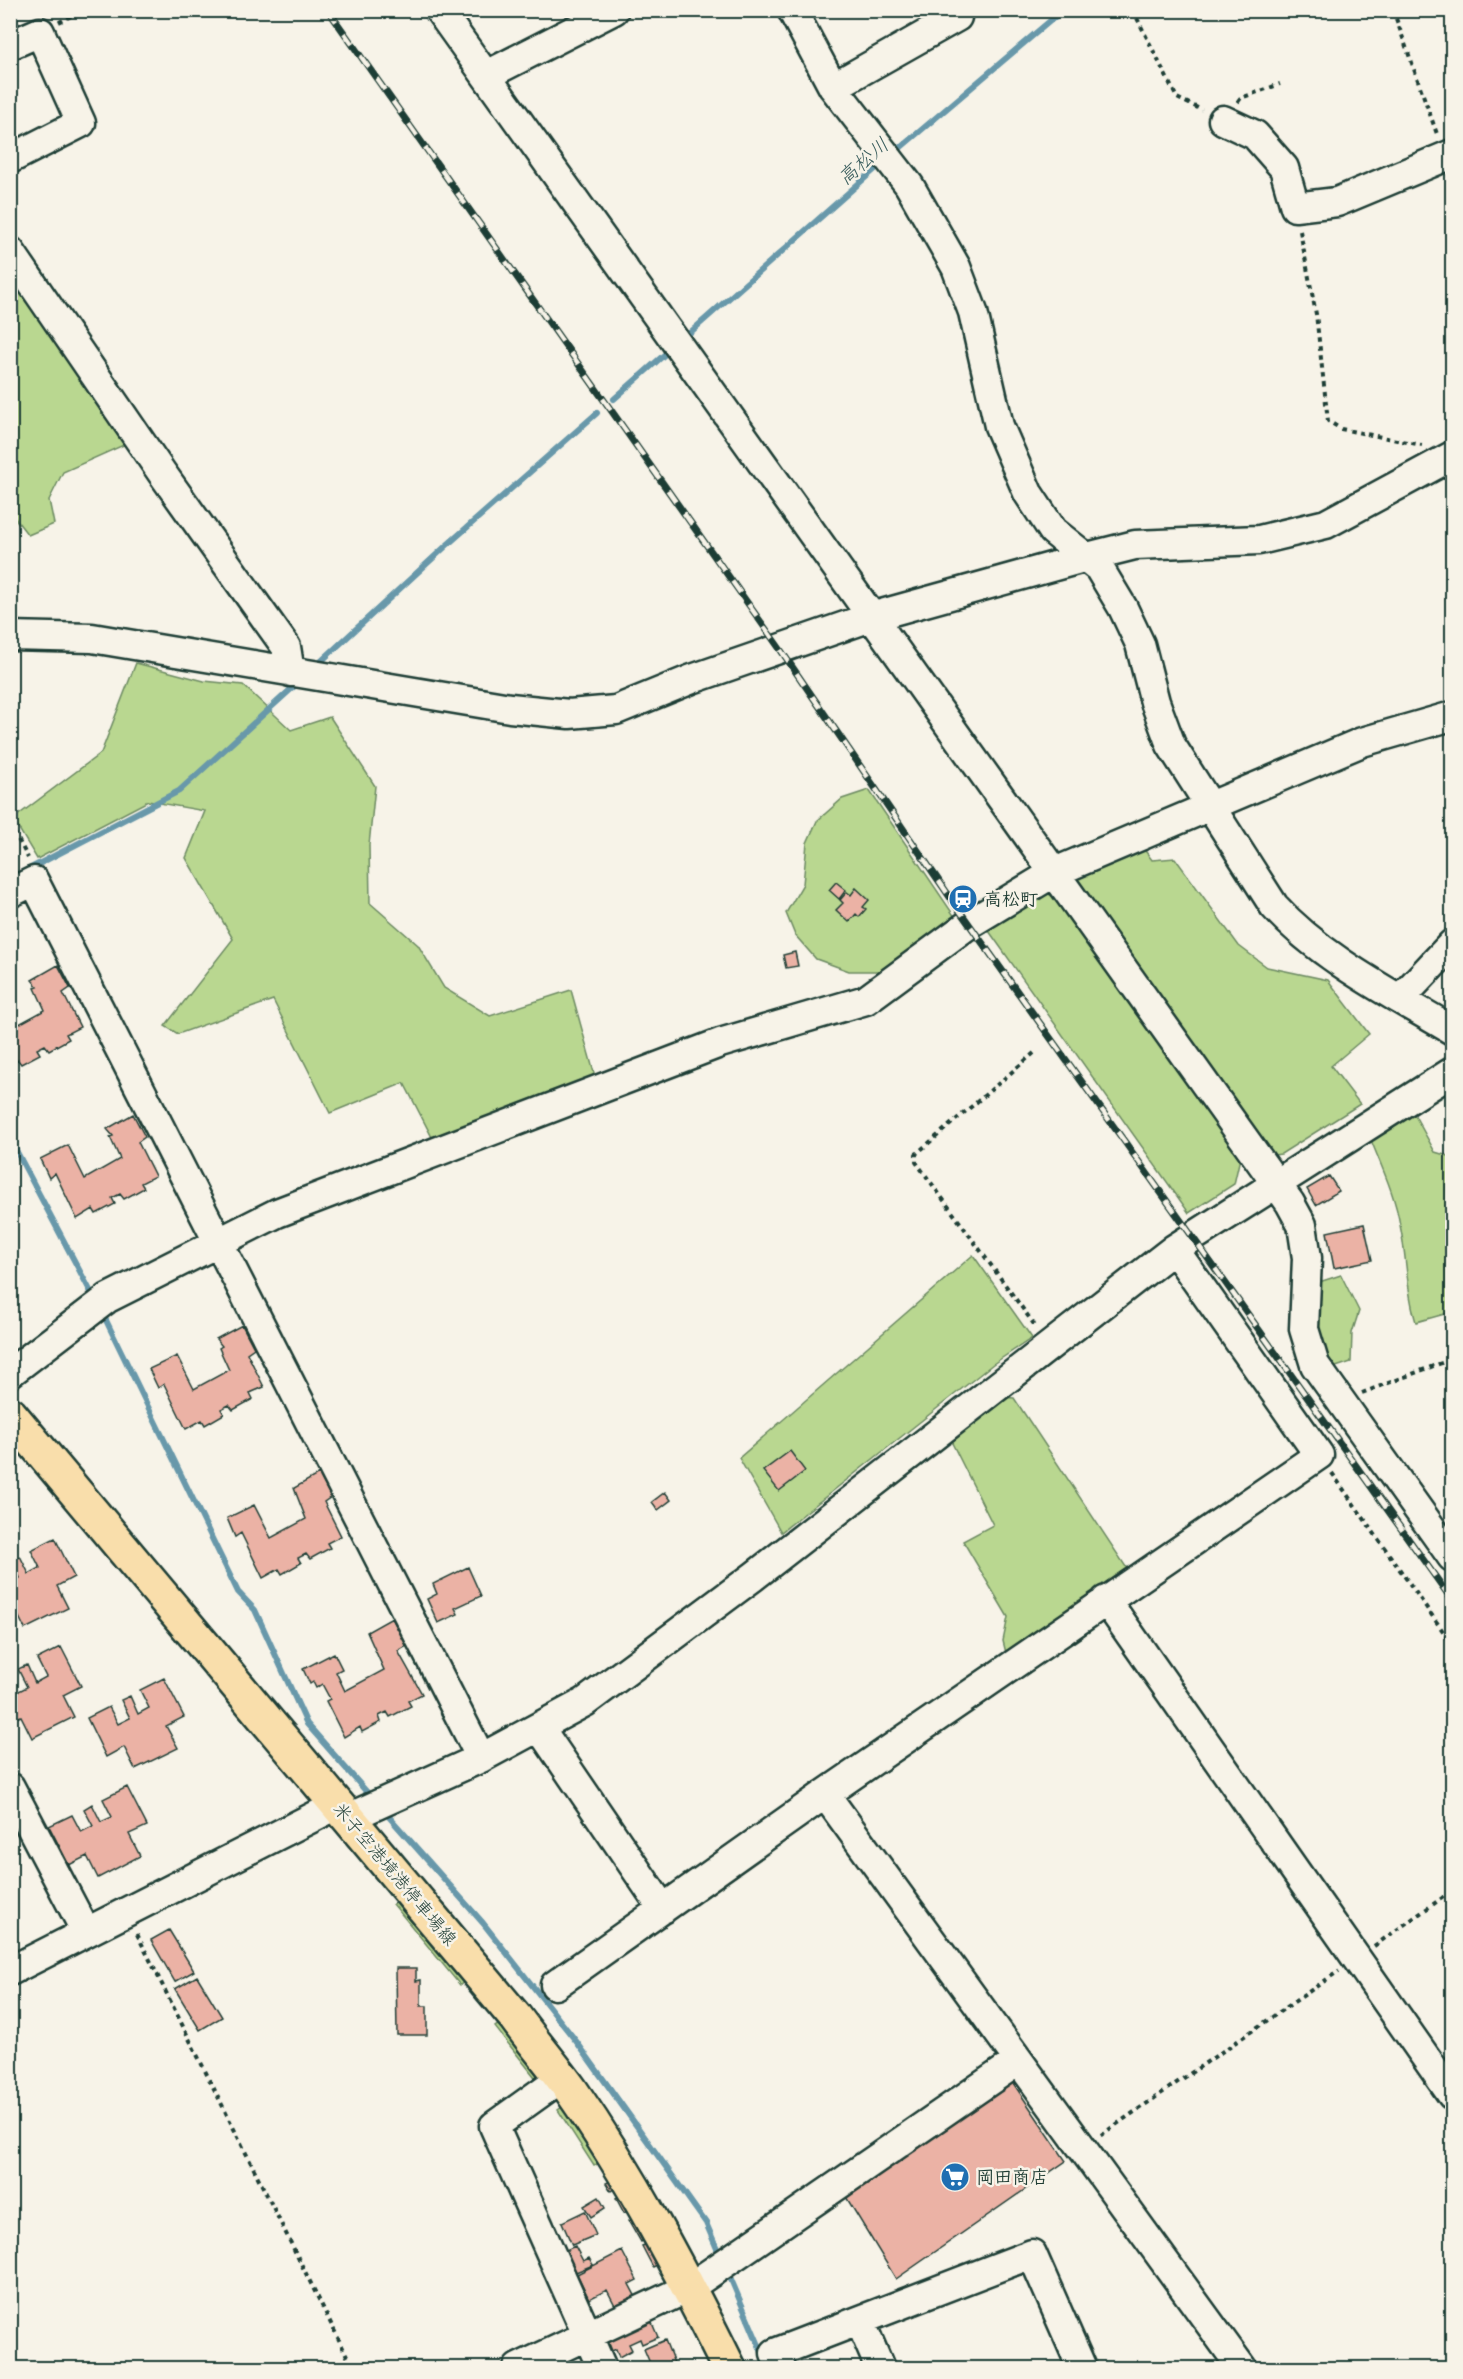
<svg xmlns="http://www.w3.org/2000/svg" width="1463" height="2379" font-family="'Comic Neue','Klee One',sans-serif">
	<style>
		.green { fill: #b9d790; stroke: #6c8a62; stroke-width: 1.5 }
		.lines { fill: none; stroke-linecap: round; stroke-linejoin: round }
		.stream { stroke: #6798aa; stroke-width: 6 }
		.building { fill: #ebb2a5; stroke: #1f3d34; stroke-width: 1.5 }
		.minor-casing { stroke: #1f3d34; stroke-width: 33 }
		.major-casing { stroke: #1f3d34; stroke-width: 38 }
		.path { stroke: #1f3d34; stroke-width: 4; stroke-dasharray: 4.5 4.5; stroke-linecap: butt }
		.minor { stroke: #f7f3e8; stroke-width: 28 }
		.major { stroke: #f9deab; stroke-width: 33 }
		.rail-casing { stroke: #1f3d34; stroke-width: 7 }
		.rail { stroke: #f7f3e8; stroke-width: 4.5; stroke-dasharray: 14; stroke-linecap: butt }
		.labels { text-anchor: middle; stroke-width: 5; stroke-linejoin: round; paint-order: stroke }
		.poi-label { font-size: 18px; font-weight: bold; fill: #1f3d34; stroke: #f7f3e8; text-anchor: start }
		.street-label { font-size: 18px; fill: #1f3d34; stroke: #f7f3e8 }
		.water-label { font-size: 20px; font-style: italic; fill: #375b5b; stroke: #f7f3e8 }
	</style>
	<rect width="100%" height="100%" fill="#f7f3e8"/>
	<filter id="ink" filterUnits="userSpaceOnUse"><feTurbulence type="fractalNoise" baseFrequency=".0167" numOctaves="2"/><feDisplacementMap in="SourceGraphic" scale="12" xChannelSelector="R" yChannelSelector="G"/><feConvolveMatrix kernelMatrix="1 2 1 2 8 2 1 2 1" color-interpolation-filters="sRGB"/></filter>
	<g filter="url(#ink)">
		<path class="green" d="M20,289L126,444L63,472L49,500L54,524L28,535L11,513L10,291Z
			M136,663L204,681L243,685L291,730L330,717L375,786L369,845L370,903L418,945L444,988L490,1016L571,990L596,1080L435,1143L404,1083L330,1113L273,1000L178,1034L165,1026L233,939L186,858L205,811L148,801L37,859L13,819L101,753Z
			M869,790L955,917L882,971H849L816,959L795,935L786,913L803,884L807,843L817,821L842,799Z
			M1140,844L1152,860L1175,858L1239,946L1267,967L1328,980L1369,1034L1331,1066L1360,1104L1281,1154L1274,1155L1077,884L1084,865Z
			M1041,889L1059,901L1240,1158L1234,1184L1189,1213L989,931L993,915Z
			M1413,1112L1435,1152L1452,1157V1312L1416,1322C1406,1290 1407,1257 1400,1225C1395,1195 1382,1168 1371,1140Z
			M973,1255L1032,1338L993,1364L781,1532L739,1458Z
			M1341,1275L1359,1311L1352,1333L1351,1362L1330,1369L1311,1331L1319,1282Z
			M1000,1397L1014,1398L1132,1576L1008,1661L1003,1641L1008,1617L963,1541L993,1525L949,1437Z
			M398,1901L464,1982L460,1985L393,1904Z
			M499,2024L542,2079L538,2081L495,2027Z
			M562,2107L599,2163L594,2166L558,2110Z"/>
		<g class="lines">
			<path class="stream" d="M893,154L1063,10
				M685,337L882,163
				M614,399L664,355
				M316,666L446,546L597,413
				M27,870L179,791L300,681
				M10,1139L94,1298
				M102,1312L238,1592L255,1610L307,1724L372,1798
				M383,1810L483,1923L576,2041L706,2223L721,2258
				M727,2270L764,2357"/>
		</g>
		<path class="building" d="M836,882L846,890L839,899L829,890Z
			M856,888L869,900L863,907L866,909L859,917L856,914L849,922L836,910L843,903L840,900L847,892L851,895Z
			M960,891L969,904L965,907L956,894Z
			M795,952L798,966L786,968L783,955Z
			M58,965L70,988L63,993L80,1027L66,1034L69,1039L49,1050L45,1045L37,1049L40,1054L21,1064L18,1060L10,1064V1029L45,1010L35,988L38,987L32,980Z
			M133,1114L145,1137L138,1142L155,1176L141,1183L144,1188L124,1199L120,1194L112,1198L115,1204L96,1214L93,1209L77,1219L55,1173L49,1178L40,1159L68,1145L85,1179L120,1159L110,1137L113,1136L107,1129Z
			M1329,1176L1339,1191L1316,1205L1307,1189Z
			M1364,1224L1372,1260L1334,1268L1327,1232Z
			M242,1325L254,1348L247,1353L264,1387L250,1393L253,1399L233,1410L229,1405L221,1409L224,1414L205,1425L202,1420L186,1429L164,1384L158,1388L149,1369L177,1356L194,1389L229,1370L219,1348L222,1346L216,1339Z
			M790,1451L805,1471L779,1491L763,1471Z
			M319,1474L331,1497L324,1502L341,1536L327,1543L330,1548L310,1559L306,1554L298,1558L301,1563L282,1574L279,1569L263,1578L241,1533L235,1537L227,1518L254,1505L271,1538L306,1519L294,1488Z
			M665,1492L671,1500L658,1510L652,1502Z
			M55,1538L74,1577L57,1586L68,1608L25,1629L14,1607L10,1609V1583L20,1578L12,1560L20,1556L29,1574L40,1568L31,1550Z
			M468,1567L481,1596L455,1608L458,1614L438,1623L427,1599L437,1594L433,1584Z
			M392,1618L407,1646L398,1651L422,1694L408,1701L411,1706L390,1717L387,1712L379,1716L381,1722L362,1732L360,1727L344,1737L326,1701L330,1699L322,1684L316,1688L313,1682L310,1684L303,1669L334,1653L342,1669L336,1672L345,1691L384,1670L367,1632Z
			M61,1647L81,1686L63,1695L74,1717L32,1738L21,1716L10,1721V1684L15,1693L27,1687L18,1669L27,1665L35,1683L46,1677L37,1659Z
			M164,1678L184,1717L166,1726L178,1748L135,1769L124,1747L106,1757L87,1718L109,1707L118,1724L130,1718L121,1700L130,1696L138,1714L149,1708L140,1690Z
			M127,1787L147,1826L129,1834L140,1856L98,1878L87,1856L69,1865L49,1826L72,1815L81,1832L93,1826L84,1809L92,1804L101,1822L112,1817L103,1799Z
			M169,1930L194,1971L175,1982L151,1940Z
			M396,1968H416V1981L421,1980V2006H427V2035H397Z
			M197,1976L222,2017L200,2030L175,1989Z
			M1011,2080L1066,2161L896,2279L843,2192Z
			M611,2181L615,2188L611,2191L606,2183Z
			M621,2196L629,2210L624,2213L616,2198Z
			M599,2197L605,2208L591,2217L584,2206Z
			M585,2211L596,2235L572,2245L562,2222Z
			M634,2218L646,2239L641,2242L629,2221Z
			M648,2244L659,2264L653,2267L642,2246Z
			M575,2246L583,2261L589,2258L593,2265L576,2272L566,2250Z
			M622,2251L637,2280L629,2284L639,2303L619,2313L607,2290L589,2299L577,2274Z
			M649,2316L658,2337L642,2344L640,2339L629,2344L632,2350L619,2357L616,2349L612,2351L606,2336Z
			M665,2340L676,2368H652L644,2349Z"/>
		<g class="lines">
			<g class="minor-casing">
				<path id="minor" d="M439,10L1290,1203L1302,1225L1307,1258L1304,1329L1315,1365L1452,1557
					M792,10L833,87L909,185L956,267L973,312L999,426L1028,493L1053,531L1099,568L1123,608L1140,644L1155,702L1171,745L1274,906C1322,959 1392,994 1452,1030
					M10,45L40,32L81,123L10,159
					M487,75L614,10
					M833,87L957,17L954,10
					M1223,120L1255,135L1284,168L1295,207L1337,202L1452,154
					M10,251L162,473L286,647L290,672
					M10,636L92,638L510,708L569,714L616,710L692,679L871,617L1087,557L1135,545L1259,540L1326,524L1452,456
					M10,893L34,881C184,1173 331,1467 481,1758
					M1400,999L1452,944
					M10,1373L108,1298L277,1213L720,1043L866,1000L969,924L1055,872L1362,742L1452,716
					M1106,1600L1452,2095
					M539,1727L663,1909
					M10,1787L86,1932
					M825,1794L1242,2368
					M348,1818L481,1758L585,1702L753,1577L1174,1249L1452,1072
					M10,1971L337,1805
					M555,1985L825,1794L1319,1455L1174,1249
					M561,2078L494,2126L602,2368
					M860,2321L880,2368
					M518,2368L690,2287L1018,2061
					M781,2368L775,2353L1032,2254L1082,2368"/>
			</g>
			<g class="major-casing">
				<path id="major" d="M10,1414L515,2017C533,2042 553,2065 571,2090C632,2178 682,2273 729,2368"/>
			</g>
			<path class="path" d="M1133,10L1177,98L1202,110
				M1393,10L1437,134
				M59,22L83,10
				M1238,102L1241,98L1280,84
				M1300,231L1316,314L1328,421L1341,429L1422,445
				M10,824L28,858
				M1034,1053L916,1154V1162L1036,1327
				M1362,1393L1452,1359
				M1332,1473L1452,1644
				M137,1934L353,2368
				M1374,1946L1452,1891
				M1101,2135L1339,1971"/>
			<use href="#minor" class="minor"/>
			<use href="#major" class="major"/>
			<g class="rail-casing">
				<path id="rail" d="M328,10L780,649L954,903L1452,1600"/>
			</g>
			<use href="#rail" class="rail"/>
		</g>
	</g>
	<defs>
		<g id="station-disc" transform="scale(1.5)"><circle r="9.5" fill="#1f6fb2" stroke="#f7f3e8"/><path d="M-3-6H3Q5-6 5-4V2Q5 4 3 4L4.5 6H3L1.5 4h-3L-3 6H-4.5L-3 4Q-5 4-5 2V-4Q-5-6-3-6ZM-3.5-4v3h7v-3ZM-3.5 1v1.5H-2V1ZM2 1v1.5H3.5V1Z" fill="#fff"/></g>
		<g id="supermarket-disc" transform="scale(1.5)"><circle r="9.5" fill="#1f6fb2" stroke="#f7f3e8"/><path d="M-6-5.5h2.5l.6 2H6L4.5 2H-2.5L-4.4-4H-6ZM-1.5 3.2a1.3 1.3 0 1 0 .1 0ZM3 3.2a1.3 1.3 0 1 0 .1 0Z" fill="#fff"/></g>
	</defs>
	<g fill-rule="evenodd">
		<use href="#station-disc" x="963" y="899"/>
		<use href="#supermarket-disc" x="955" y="2177"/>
	</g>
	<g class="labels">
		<g class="poi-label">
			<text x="984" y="905">高松町</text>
			<text x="976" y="2183">岡田商店</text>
		</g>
		<g class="street-label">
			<text transform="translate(395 1874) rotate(50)" y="6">米子空港境港停車場線</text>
		</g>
		<g class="water-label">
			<text transform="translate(863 161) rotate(-41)" y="7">高松川</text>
		</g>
	</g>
	<rect width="1463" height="2379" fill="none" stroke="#f7f3e8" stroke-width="36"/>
	<rect x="18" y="18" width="1427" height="2343" fill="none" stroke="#1f3d34" stroke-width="2" filter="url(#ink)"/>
</svg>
